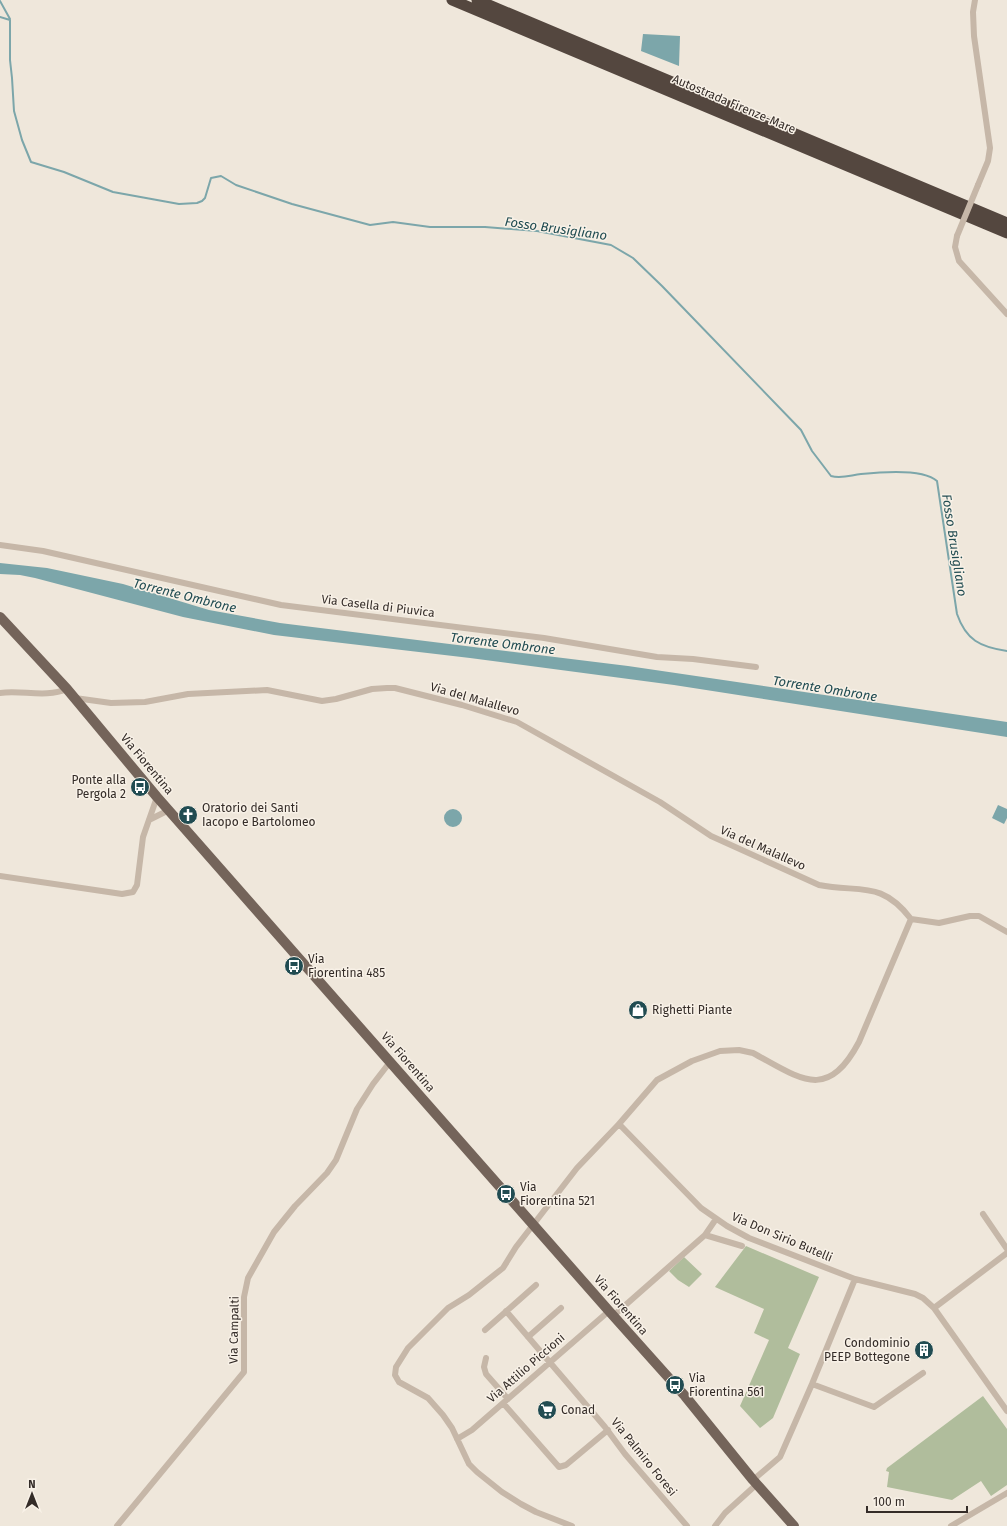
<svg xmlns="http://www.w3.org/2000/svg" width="1007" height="1526" font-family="'Fira Sans',sans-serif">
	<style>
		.green { fill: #b0bd9c }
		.water { fill: #7ca6aa }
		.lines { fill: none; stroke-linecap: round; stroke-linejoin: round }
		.stream { stroke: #7ca6aa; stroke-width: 2 }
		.street { stroke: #c6b7a8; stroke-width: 6 }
		.primary { stroke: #74645a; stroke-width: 10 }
		.highway { stroke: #54473f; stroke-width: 11 }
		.street-bridge { stroke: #c6b7a8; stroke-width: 6 }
		.labels { text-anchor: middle; stroke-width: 3; stroke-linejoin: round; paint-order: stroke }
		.street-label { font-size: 12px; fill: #342c28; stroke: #f8f1e7 }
		.poi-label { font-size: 12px; fill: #342c28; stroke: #f8f1e7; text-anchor: start }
		.water-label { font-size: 13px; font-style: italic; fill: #214c52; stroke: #f8f1e7 }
	</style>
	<rect width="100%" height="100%" fill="#efe7db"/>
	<path class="green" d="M746,1246L819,1277L788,1348L800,1354L773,1418L760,1428L740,1406L769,1340L754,1333L764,1309L715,1287Z
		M684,1257L702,1274L689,1287L678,1280L669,1271Z
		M983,1396L1007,1429V1485L991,1496L981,1481L952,1500L887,1487L889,1472L886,1471L887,1468Z"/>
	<path class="water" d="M643,34L680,36L679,66L641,51Z
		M0,563L47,568L123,584L209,610L280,623L628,666L1007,722V737L674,685L470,658L274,635L183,617L35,578L20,575L0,574Z
		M998,805L1007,809V818L1004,824L992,818Z
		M444 818a9 9 0 1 1 18 0a9 9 0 1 1-18 0Z"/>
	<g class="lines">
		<path class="stream" d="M0,1L10,19
			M0,17L10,20V60L12,78L14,111L22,140L31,162L64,172L113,192L179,204L197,203L202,201L205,198L211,178L221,176L236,185L292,204L370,225L393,222L430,227H485L537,231L611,245L633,258L662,286L801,430L812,451L831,476C842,479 851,475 861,474C880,472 923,468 937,481L957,614C966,640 980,647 1007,651"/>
		<path class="street" d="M975,0L973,12L974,36L990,148L988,161L978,185
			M957,236L955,247L959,261L1007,314
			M0,545L43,551L281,605L544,638L657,657L693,659L756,667
			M0,693C22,690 46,698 67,689
			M75,698L111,703L145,702L188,694L267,690L322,701L336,699L372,689L387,688H395L462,705L517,722L660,802L711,836L819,885C860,893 881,880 911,919L859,1042C827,1102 801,1079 753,1053L739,1050L720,1051L692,1061L657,1080L619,1124L577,1168L516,1247L503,1268L469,1295L448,1308L408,1348L396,1367L395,1375L399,1382L428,1398L443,1415L452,1428L469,1464L477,1472L502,1492L521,1504L536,1512L572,1526
			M149,820L169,810
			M0,876L122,894L133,892L137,885L143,837L157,797
			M911,919L939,923L970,916H979L1007,932
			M619,1124L701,1208L727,1226L749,1238L855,1279L915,1294L923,1298L934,1308L1007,1411
			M983,1214L1007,1249
			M705,1235L742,1246
			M934,1308L1007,1253
			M506,1311L605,1427L625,1454L687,1526
			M613,1316L705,1235L716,1219
			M485,1330L536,1285
			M528,1337L561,1308
			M486,1358L484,1367L486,1374L508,1399
			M812,1384L874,1407L923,1373
			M503,1403L559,1467L566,1465L608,1430
			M457,1439L472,1430L609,1311
			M753,1480L780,1457L812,1384L855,1279
			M117,1526L244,1372V1297L248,1278L274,1232L295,1206L327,1173L336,1160L357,1109L373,1084L390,1062
			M715,1526L725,1513L757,1484
			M951,1526L1007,1493"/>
		<path class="primary" d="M0,617L67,689L157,797L609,1311L685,1396L753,1480L794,1526"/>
		<path class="highway" d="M452,0L1007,233
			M477,0L1007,223"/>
		<path class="street-bridge" d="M957,236L978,185"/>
	</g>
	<defs>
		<g id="bus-disc" transform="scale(1)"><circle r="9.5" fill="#214c52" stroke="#f8f1e7"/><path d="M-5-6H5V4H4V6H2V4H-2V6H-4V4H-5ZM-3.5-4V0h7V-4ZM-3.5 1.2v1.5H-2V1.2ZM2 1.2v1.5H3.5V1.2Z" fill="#fff"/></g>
		<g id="church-disc" transform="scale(1)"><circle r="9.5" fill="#214c52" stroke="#f8f1e7"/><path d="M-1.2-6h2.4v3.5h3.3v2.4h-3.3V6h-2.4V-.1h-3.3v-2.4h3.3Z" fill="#fff"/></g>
		<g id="shop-disc" transform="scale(1)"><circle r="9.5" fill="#214c52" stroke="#f8f1e7"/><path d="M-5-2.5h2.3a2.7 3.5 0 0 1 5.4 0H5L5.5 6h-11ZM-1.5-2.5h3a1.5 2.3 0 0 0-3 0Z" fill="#fff"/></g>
		<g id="building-disc" transform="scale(1)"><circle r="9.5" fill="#214c52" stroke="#f8f1e7"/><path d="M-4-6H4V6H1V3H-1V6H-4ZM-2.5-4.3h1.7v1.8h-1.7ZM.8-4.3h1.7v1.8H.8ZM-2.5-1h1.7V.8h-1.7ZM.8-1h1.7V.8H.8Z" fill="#fff"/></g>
		<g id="supermarket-disc" transform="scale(1)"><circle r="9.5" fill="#214c52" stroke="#f8f1e7"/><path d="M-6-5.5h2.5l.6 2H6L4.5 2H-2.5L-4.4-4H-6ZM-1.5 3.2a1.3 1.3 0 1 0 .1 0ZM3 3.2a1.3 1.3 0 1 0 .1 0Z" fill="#fff"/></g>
	</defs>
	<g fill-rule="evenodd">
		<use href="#bus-disc" x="140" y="787"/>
		<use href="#church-disc" x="188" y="815"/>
		<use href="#bus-disc" x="294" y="966"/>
		<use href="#shop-disc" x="638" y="1010"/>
		<use href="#bus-disc" x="506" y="1194"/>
		<use href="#building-disc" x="924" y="1350"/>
		<use href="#bus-disc" x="675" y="1385"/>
		<use href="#supermarket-disc" x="547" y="1410"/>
	</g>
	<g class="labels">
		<g class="street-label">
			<text transform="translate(734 104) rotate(23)" y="4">Autostrada Firenze-Mare</text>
			<text transform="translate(378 606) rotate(7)" y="4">Via Casella di Piuvica</text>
			<text transform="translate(475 699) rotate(16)" y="4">Via del Malallevo</text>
			<text transform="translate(147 764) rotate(50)" y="4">Via Fiorentina</text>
			<text transform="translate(763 848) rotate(24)" y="4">Via del Malallevo</text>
			<text transform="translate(408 1062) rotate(49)" y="4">Via Fiorentina</text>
			<text transform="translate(782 1237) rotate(23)" y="4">Via Don Sirio Butelli</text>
			<text transform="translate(621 1305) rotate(49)" y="4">Via Fiorentina</text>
			<text transform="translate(234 1330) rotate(-89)" y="4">Via Campalti</text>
			<text transform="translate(526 1368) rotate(-41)" y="4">Via Attilio Piccioni</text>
			<text transform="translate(644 1457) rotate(51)" y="4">Via Palmiro Foresi</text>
		</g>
		<g class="poi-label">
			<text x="126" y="784" text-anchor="end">Ponte alla<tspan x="126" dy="14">Pergola 2</tspan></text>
			<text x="202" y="812">Oratorio dei Santi<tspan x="202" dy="14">Iacopo e Bartolomeo</tspan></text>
			<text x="308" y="963">Via<tspan x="308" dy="14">Fiorentina 485</tspan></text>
			<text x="652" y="1014">Righetti Piante</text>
			<text x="520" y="1191">Via<tspan x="520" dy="14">Fiorentina 521</tspan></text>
			<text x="910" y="1347" text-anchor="end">Condominio<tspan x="910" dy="14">PEEP Bottegone</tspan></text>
			<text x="689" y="1382">Via<tspan x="689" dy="14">Fiorentina 561</tspan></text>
			<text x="561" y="1414">Conad</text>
		</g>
		<g class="water-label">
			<text transform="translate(556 228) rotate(8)" y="5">Fosso Brusigliano</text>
			<text transform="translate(955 545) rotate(81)" y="5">Fosso Brusigliano</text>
			<text transform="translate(185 595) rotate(14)" y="5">Torrente Ombrone</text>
			<text transform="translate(503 643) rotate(7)" y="5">Torrente Ombrone</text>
			<text transform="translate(825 688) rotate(9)" y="5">Torrente Ombrone</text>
		</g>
	</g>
	<g transform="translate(32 1494)" stroke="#f8f1e7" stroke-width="3" paint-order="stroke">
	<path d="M0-3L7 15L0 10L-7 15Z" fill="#342c28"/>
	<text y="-6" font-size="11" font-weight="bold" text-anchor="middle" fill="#342c28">N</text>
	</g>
	<path d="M867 1506v6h100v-6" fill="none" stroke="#342c28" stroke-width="2"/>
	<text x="873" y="1506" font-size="12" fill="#342c28" stroke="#f8f1e7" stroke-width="3" paint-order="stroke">100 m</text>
</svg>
